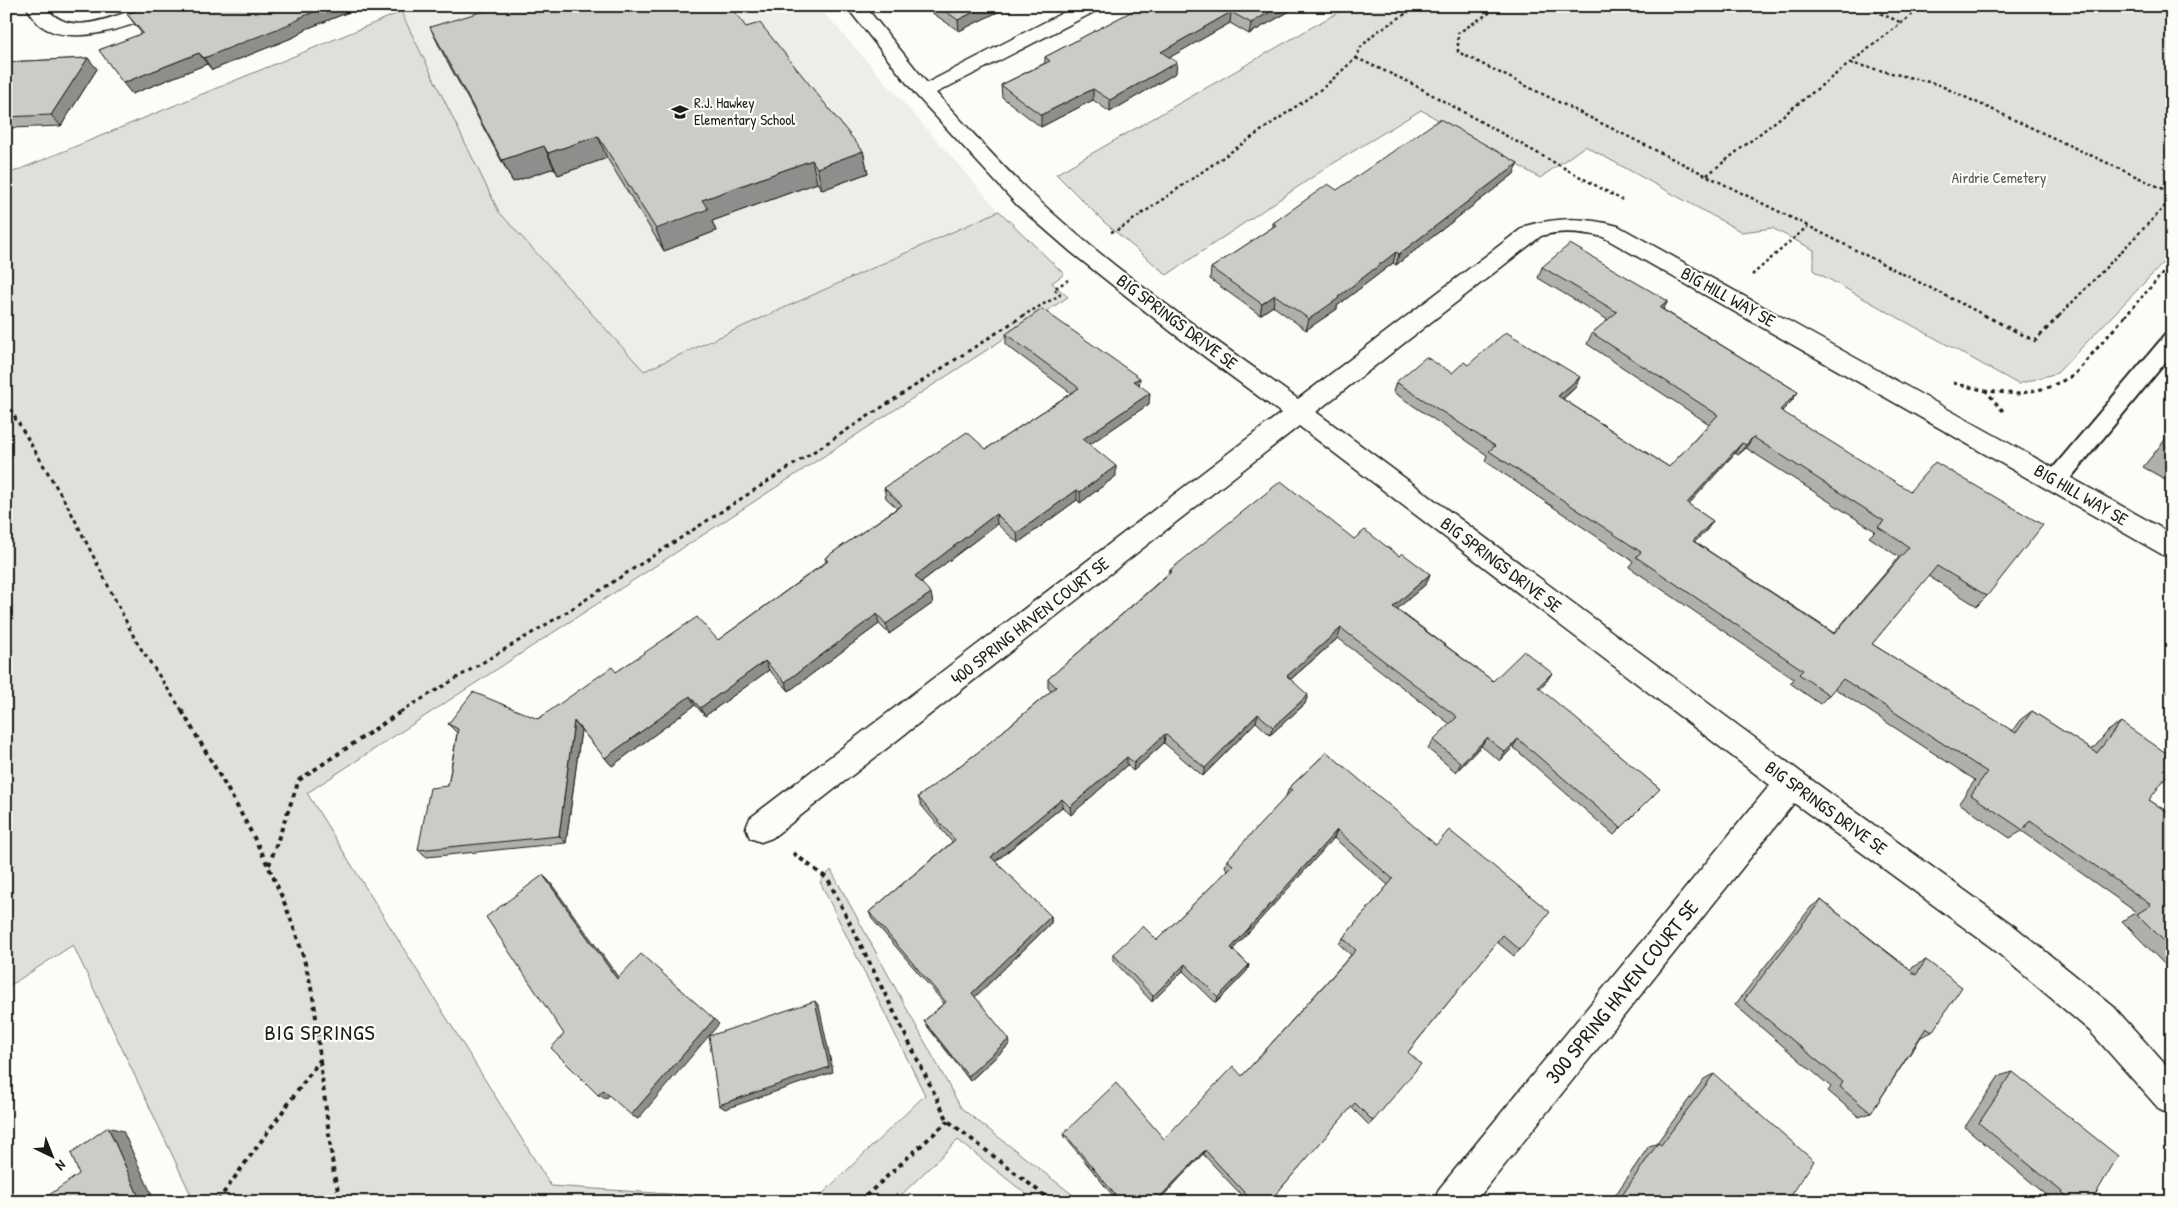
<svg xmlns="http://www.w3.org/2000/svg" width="2178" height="1208" font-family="'Patrick Hand',sans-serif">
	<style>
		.built { fill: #eeede9 }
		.green { fill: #e0dfdb; stroke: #7e7e7c }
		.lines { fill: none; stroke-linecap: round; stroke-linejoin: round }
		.lane-casing { stroke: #1c1c1c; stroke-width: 4 }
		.street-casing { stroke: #1c1c1c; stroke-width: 3 }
		.path-far2 { stroke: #1c1c1c; stroke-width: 2.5; stroke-dasharray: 3 3; stroke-linecap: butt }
		.path-far1 { stroke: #1c1c1c; stroke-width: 3; stroke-dasharray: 4 4; stroke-linecap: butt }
		.path { stroke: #1c1c1c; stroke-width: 4; stroke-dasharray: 4.5 4.5; stroke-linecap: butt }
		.lane { fill: #fdfcf7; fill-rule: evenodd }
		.street { fill: #fdfcf7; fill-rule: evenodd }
		.wall { fill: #afafac; stroke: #1c1c1c; fill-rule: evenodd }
		.shaded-wall { fill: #8f8e8c; stroke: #1c1c1c }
		.building { fill: #cccbc8; stroke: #1c1c1c; fill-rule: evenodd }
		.labels { text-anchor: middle; stroke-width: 4.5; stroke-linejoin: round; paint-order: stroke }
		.far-poi-label { font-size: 15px; fill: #1c1c1c; stroke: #fdfcf7; text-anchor: start }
		.far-park-label { font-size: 15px; fill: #575655; stroke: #fdfcf7 }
		.street-label { font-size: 18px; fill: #1c1c1c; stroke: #fdfcf7 }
		.near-street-label { font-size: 21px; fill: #1c1c1c; stroke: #fdfcf7 }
		.near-neighbourhood-label { font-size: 22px; letter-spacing: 1px; fill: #1c1c1c; stroke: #fdfcf7 }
	</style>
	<rect width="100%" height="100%" fill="#fdfcf7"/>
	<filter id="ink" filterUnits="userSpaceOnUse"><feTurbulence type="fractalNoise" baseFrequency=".02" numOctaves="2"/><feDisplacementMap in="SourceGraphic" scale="10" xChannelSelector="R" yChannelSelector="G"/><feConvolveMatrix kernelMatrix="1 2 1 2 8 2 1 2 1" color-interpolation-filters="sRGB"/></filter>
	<g filter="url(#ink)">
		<path class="built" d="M415,6H818L999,211L644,371L499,212L401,12Z"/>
		<path class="green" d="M1349,6H2172V254L2057,373L2018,384L1814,271V250L1772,228L1742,232L1585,146L1540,178L1421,110L1329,166L1167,275L1104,222L1056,174Z
			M401,12L499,212L644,371L999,211L1064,274L1052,283L1068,297L307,793L551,1186L789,1202H187L192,1197L73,945L6,988V175Z
			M831,870L961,1108L1082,1202H1036L958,1140L894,1202H814L925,1095L820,882Z"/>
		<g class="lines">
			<g class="lane-casing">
				<path id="lane" d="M2172,333V354L2064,486L2056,489L2048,486L2045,480L2048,474L2165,335Z"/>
			</g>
			<g class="street-casing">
				<path id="street" d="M26,6H45C71,42 115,13 148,6C156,5 167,6 175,6L173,10C138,23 73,50 40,25C34,20 30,12 26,6Z
					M846,6H865L927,83L1076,6H1100L1098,10L936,93C968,127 999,164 1033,195C1113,271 1209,335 1298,399L1525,226C1558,217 1585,217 1618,226L2172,534V558L2163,555L1603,237C1582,232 1561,230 1541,236L1316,412L1802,773L2014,926L2114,1007L2172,1072V1115L2160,1110L2090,1031L1992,948L1794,803L1475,1202H1434L1439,1189L1770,785L1299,426L772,838L761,842L750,838L746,828L750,818L1281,413L1174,334L1071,252L1017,205L917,96Z"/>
			</g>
			<path class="path-far2" d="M1500,6L1458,33V52L1808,226
				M1864,6L1902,23
				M1356,58L1409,82L1622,200
				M1850,63L1937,84L2172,193
				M1707,175L1923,6
				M1111,232L1120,229L1324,87L1356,58L1361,47L1375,33L1418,6
				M1752,275L1808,226L1986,316
				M1022,316L1060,295L1054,289L1068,280
				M2059,316L2172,199
				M2125,316L2172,263"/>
			<path class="path-far1" d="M1984,315L2035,341L2060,315
				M1953,383L1986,391
				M6,402L70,510L136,641L183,712
				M2003,411L1986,391L2017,394L2047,388L2073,376L2126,315
				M6,420L17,419
				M400,712L562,615L1024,315"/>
			<path class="path" d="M182,711C236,804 295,896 314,1003C317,1022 318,1041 320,1060L217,1202
				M793,853L828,879L948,1121L1053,1202
				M269,865L299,780L402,711
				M320,1061L334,1175L341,1202
				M859,1202L948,1121"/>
			<use href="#lane" class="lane"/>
			<use href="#street" class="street"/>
		</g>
		<path class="wall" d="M149,6H364L306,29V30L294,37L212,70L207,64L132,94L99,50L142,34L127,14Z
			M922,6H1010L959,31Z
			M1135,6H1299L1249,34L1230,23L1170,57L1176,73L1110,112L1093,100L1041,127L1002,97L1001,85L1045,63V57L1135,10Z
			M430,27H746L863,151L868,173L822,190L817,183L712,221L716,231L664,251L607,158L558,175L554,168L513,182L441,50Z
			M88,58L97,69L61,126L11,128L10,131H6V62Z
			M1514,174L1396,265L1393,263L1337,306V309L1306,330L1273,306L1260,315L1210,279L1211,268L1273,227V223L1337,190Z
			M1542,267L1664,310L1798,392L1790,403L1782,411L1987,596L1977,606L1928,576L1872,644L2012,731L2020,720L2032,711L2092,750L2108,731L2121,722L2149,800L2172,815V972L2122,921L2136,912L2022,831L2010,838L1959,803L1975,780L1834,688L1829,695L1820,704L1790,683L1794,679L1629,567L1633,561L1485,461L1487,455L1393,392L1396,382L1452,373L1468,365L1575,388L1563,399L1669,467L1709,424L1587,344L1592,333L1608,320L1538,278ZM1746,448L1875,531L1869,537L1899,557L1834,633L1695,542L1706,531L1713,521L1688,504L1735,453L1738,455Z
			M1006,334L1139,385L1149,404L1090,444L1116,476L1080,503L1077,500L1018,543L997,524L921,582L933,603L889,634L879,624L789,691L769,670L705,716L695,705L612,766L581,730L566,843L427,857L418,850L448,786L457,733L448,724L538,719L616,672L718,640L826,562L825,558L897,508L886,498L884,488L986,449L1071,393L1006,345Z
			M2172,431V483L2143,467Z
			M1354,539L1399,556L1430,574L1426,584L1397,609L1493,681L1552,673L1546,682L1539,689L1660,789L1614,835L1513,747L1500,761L1481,746L1456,772L1428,749L1433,740L1450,724L1338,638L1290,680L1305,704L1270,735L1256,722L1203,776L1164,743L1133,771L1127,765L1071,815L1062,807L995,862L1051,916V923L975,997L1010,1044L970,1081L927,1026L924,1021L944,1003L872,919L869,912L952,842L921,805L918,797L977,753L1051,691L1048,688V679L1169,573L1170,570Z
			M2172,685V696L2167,693Z
			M1327,752L1520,950L1514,956L1497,942L1408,1052L1373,1121L1369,1125L1351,1107L1269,1202H1248L1203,1154L1157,1202H1118L1065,1137L1064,1133L1164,1139L1242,1076L1351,955L1339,944L1343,938L1388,885L1334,838L1233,949L1249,965L1247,971L1216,1003L1183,971L1152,1002L1113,960V954L1157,940L1228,870L1225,867L1227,860L1287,796H1286L1289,788Z
			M1821,900L1911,970L1914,966L1926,960L1932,1032L1921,1037L1871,1113L1859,1117L1828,1091L1831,1087L1735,1005L1811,907Z
			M2013,1072L2091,1202H2055L1965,1127L1999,1076Z
			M1714,1074L1787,1202H1619L1614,1197L1649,1146L1656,1144L1704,1079Z"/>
		<path class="shaded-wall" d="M119,6H141L122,12Z
			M328,6H364L306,29V30L294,37L212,70L204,58L299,18Z
			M986,6H1010L959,31L958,20Z
			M1280,6H1299L1249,34L1251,23Z
			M1231,12L1230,23L1160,63L1161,52Z
			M199,53L207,64L132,94L123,83Z
			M88,58L97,69L61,126L51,115Z
			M1177,62L1176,73L1110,112V100Z
			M1093,89V100L1041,127V115Z
			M6,122L11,128L10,131L6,127Z
			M598,136L607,158L558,175L548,153Z
			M544,146L554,168L513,182L502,160Z
			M863,151L868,173L822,190L817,168Z
			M812,160L817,183L712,221L716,231L664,251L656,229L702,200Z
			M1518,163L1514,174L1396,265L1399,254Z
			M1396,252L1393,263L1337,306V309L1306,330L1309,319Z
			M1275,295L1273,306L1260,315L1262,304Z
			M1668,301L1662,312L1660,308Z
			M1580,377L1575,388L1553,407L1558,396Z
			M1140,378L1139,389L1134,381Z
			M1798,392L1790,403L1773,420L1780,410Z
			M1150,393L1149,404L1083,449V439Z
			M1753,437L1746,448L1738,455L1746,445Z
			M1742,443L1735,453L1680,514L1687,503Z
			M1116,466V476L1080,503V492Z
			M1077,490V500L1018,543L1017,533Z
			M996,514L997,524L917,585L915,576Z
			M1713,521L1706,531L1686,551L1693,541Z
			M1430,574L1426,584L1389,616L1393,607Z
			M931,593L933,603L889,634L886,624Z
			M877,614L879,624L789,691L785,682Z
			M1341,628L1338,638L1284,685L1287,676Z
			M765,661L769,670L705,716L700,708Z
			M1552,673L1546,682L1532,696L1538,687Z
			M1308,695L1305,704L1270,735L1273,727Z
			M690,696L695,705L612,766L605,758Z
			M1258,714L1256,722L1203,776L1205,768Z
			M574,721L581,730L566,843L559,836Z
			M1165,734L1164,743L1133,771L1134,763Z
			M1487,738L1481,746L1456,772L1461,763Z
			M1518,739L1513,747L1500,761L1505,752Z
			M1127,757V765L1071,815L1070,807Z
			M1062,799V807L992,864L991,857Z
			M1337,830L1334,838L1229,954L1231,948Z
			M543,875L550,882L624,985L617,979Z
			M1051,916V923L973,999L972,993Z
			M1185,964L1183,971L1152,1002L1153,996Z
			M1249,965L1247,971L1216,1003L1218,997Z
			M815,1001L819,1006L833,1072L725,1109L719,1105Z
			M714,1019L719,1024L638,1119L631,1115Z
			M1009,1039L1010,1044L970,1081L968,1076Z
			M603,1090L610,1094L606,1099L598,1095Z
			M108,1127L123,1131L155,1202H141Z
			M1205,1150L1203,1154L1157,1202H1155Z"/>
		<path class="building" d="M149,6H328L299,18L300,19L287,25L204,58L199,53L123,83L99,50L143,33L127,14Z
			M501,6H730L746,27L760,23L863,151L817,168L812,160L702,200L708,209L656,229L598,136L548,153L544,146L502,160L430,27Z
			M938,6H986L958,20Z
			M1135,6H1280L1251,23L1231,12L1161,52L1177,62L1110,100L1093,89L1041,115L1001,85L1050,61L1045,57L1138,8Z
			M88,58L51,115L6,117V62Z
			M1440,119L1518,163L1399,254L1396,252L1338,297L1339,298L1309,319L1275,295L1262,304L1211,268L1276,225L1273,223L1328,184L1337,190Z
			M1570,244L1668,301L1660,308L1798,392L1780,410L1910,491L1935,462L2043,525L1987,596L1937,566L1872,644L2016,733L2032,711L2097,753L2121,722L2172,757V769L2149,800L2172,815V949L2137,914L2151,905L2030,820L2023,830L1971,795L1987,772L1843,679L1829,695L1799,674L1803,670L1636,557L1641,552L1489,451L1495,446L1396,382L1426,357L1452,373L1464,362L1468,365L1506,332L1580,377L1558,396L1669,467L1718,415L1592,333L1617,312L1542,267ZM1753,437L1884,521L1878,527L1909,547L1834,634L1693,541L1713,521L1687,503L1742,443L1746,445Z
			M1042,309L1140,378L1134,381L1150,393L1083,439L1116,466L1080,492L1077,490L1017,533L996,514L915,576L931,593L886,624L877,614L785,682L765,661L700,708L690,696L605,758L574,721L559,836L418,850L430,788L448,786L458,729L448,724L473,692L538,719L612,667L616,672L697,617L718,640L828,561L825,558L829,555L902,505L884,488L967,432L986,449L1079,388L1006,334Z
			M2172,440V450L2166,447Z
			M1281,481L1354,539L1365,530L1399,556L1402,553L1430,574L1393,607L1493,681L1524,651L1552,673L1538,687L1660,789L1621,828L1518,739L1505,752L1487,738L1461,763L1433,740L1457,717L1341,628L1287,676L1308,695L1273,727L1258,714L1205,768L1165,734L1134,763L1127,757L1070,807L1062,799L991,857L1051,916L972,993L1009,1039L968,1076L924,1021L946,1002L869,912L955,840L918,797L977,753L1056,687L1048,679L1172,571L1170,570Z
			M1327,752L1436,845L1449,830L1550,912L1520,950L1503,935L1408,1052L1421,1064L1373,1121L1355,1103L1269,1202H1253L1205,1150L1155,1202H1121L1064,1133L1116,1083L1164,1139L1233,1066L1242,1076L1356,950L1343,938L1393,879L1337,830L1231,948L1249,965L1218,997L1185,964L1153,996L1113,954L1143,926L1157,940L1233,865L1227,860L1292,790L1289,788Z
			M543,875L617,979L641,954L714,1019L631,1115L603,1090L598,1095L551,1048L564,1034L486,917Z
			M1821,900L1916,975L1926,960L1962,987L1932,1032L1926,1028L1871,1113L1840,1087L1843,1082L1744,1000Z
			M815,1001L829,1067L719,1105L709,1036Z
			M2013,1072L2118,1156L2091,1202H2074L1979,1123Z
			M1714,1074L1814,1161L1787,1202H1631L1623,1194L1658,1143L1661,1145Z
			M108,1127L141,1202H42V1200L79,1174L71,1153Z"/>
	</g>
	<defs>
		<g id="school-bare" transform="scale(1.35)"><path d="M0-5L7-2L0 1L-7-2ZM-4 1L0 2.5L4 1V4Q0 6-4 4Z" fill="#1c1c1c" stroke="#fdfcf7" stroke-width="2.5" paint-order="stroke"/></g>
	</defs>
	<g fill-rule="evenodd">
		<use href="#school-bare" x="680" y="112"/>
	</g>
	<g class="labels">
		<g class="far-poi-label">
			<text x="694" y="108">R.J. Hawkey<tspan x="694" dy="17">Elementary School</tspan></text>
		</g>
		<g class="far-park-label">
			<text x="1999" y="183">Airdrie Cemetery</text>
		</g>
		<g class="street-label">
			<text transform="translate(1728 297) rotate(29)" y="6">BIG HILL WAY SE</text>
			<text transform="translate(1177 322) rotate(37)" y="6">BIG SPRINGS DRIVE SE</text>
			<text transform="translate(2081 495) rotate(30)" y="6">BIG HILL WAY SE</text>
			<text transform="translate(1501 565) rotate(37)" y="6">BIG SPRINGS DRIVE SE</text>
			<text transform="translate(1030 621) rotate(-38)" y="6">400 SPRING HAVEN COURT SE</text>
			<text transform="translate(1826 808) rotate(36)" y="6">BIG SPRINGS DRIVE SE</text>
		</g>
		<g class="near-street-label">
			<text transform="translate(1622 992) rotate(-51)" y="7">300 SPRING HAVEN COURT SE</text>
		</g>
		<g class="near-neighbourhood-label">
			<text x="320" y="1040">BIG SPRINGS</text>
		</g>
	</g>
	<rect width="2178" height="1208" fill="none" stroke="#fdfcf7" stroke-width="25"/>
	<rect x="12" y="12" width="2153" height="1183" fill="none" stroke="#1c1c1c" stroke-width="2" filter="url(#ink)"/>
	<g transform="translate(52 1156) rotate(137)" stroke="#fdfcf7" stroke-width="4" paint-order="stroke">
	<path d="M0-4L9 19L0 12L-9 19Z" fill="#1c1c1c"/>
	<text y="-8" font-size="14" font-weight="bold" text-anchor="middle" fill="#1c1c1c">N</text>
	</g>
</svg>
